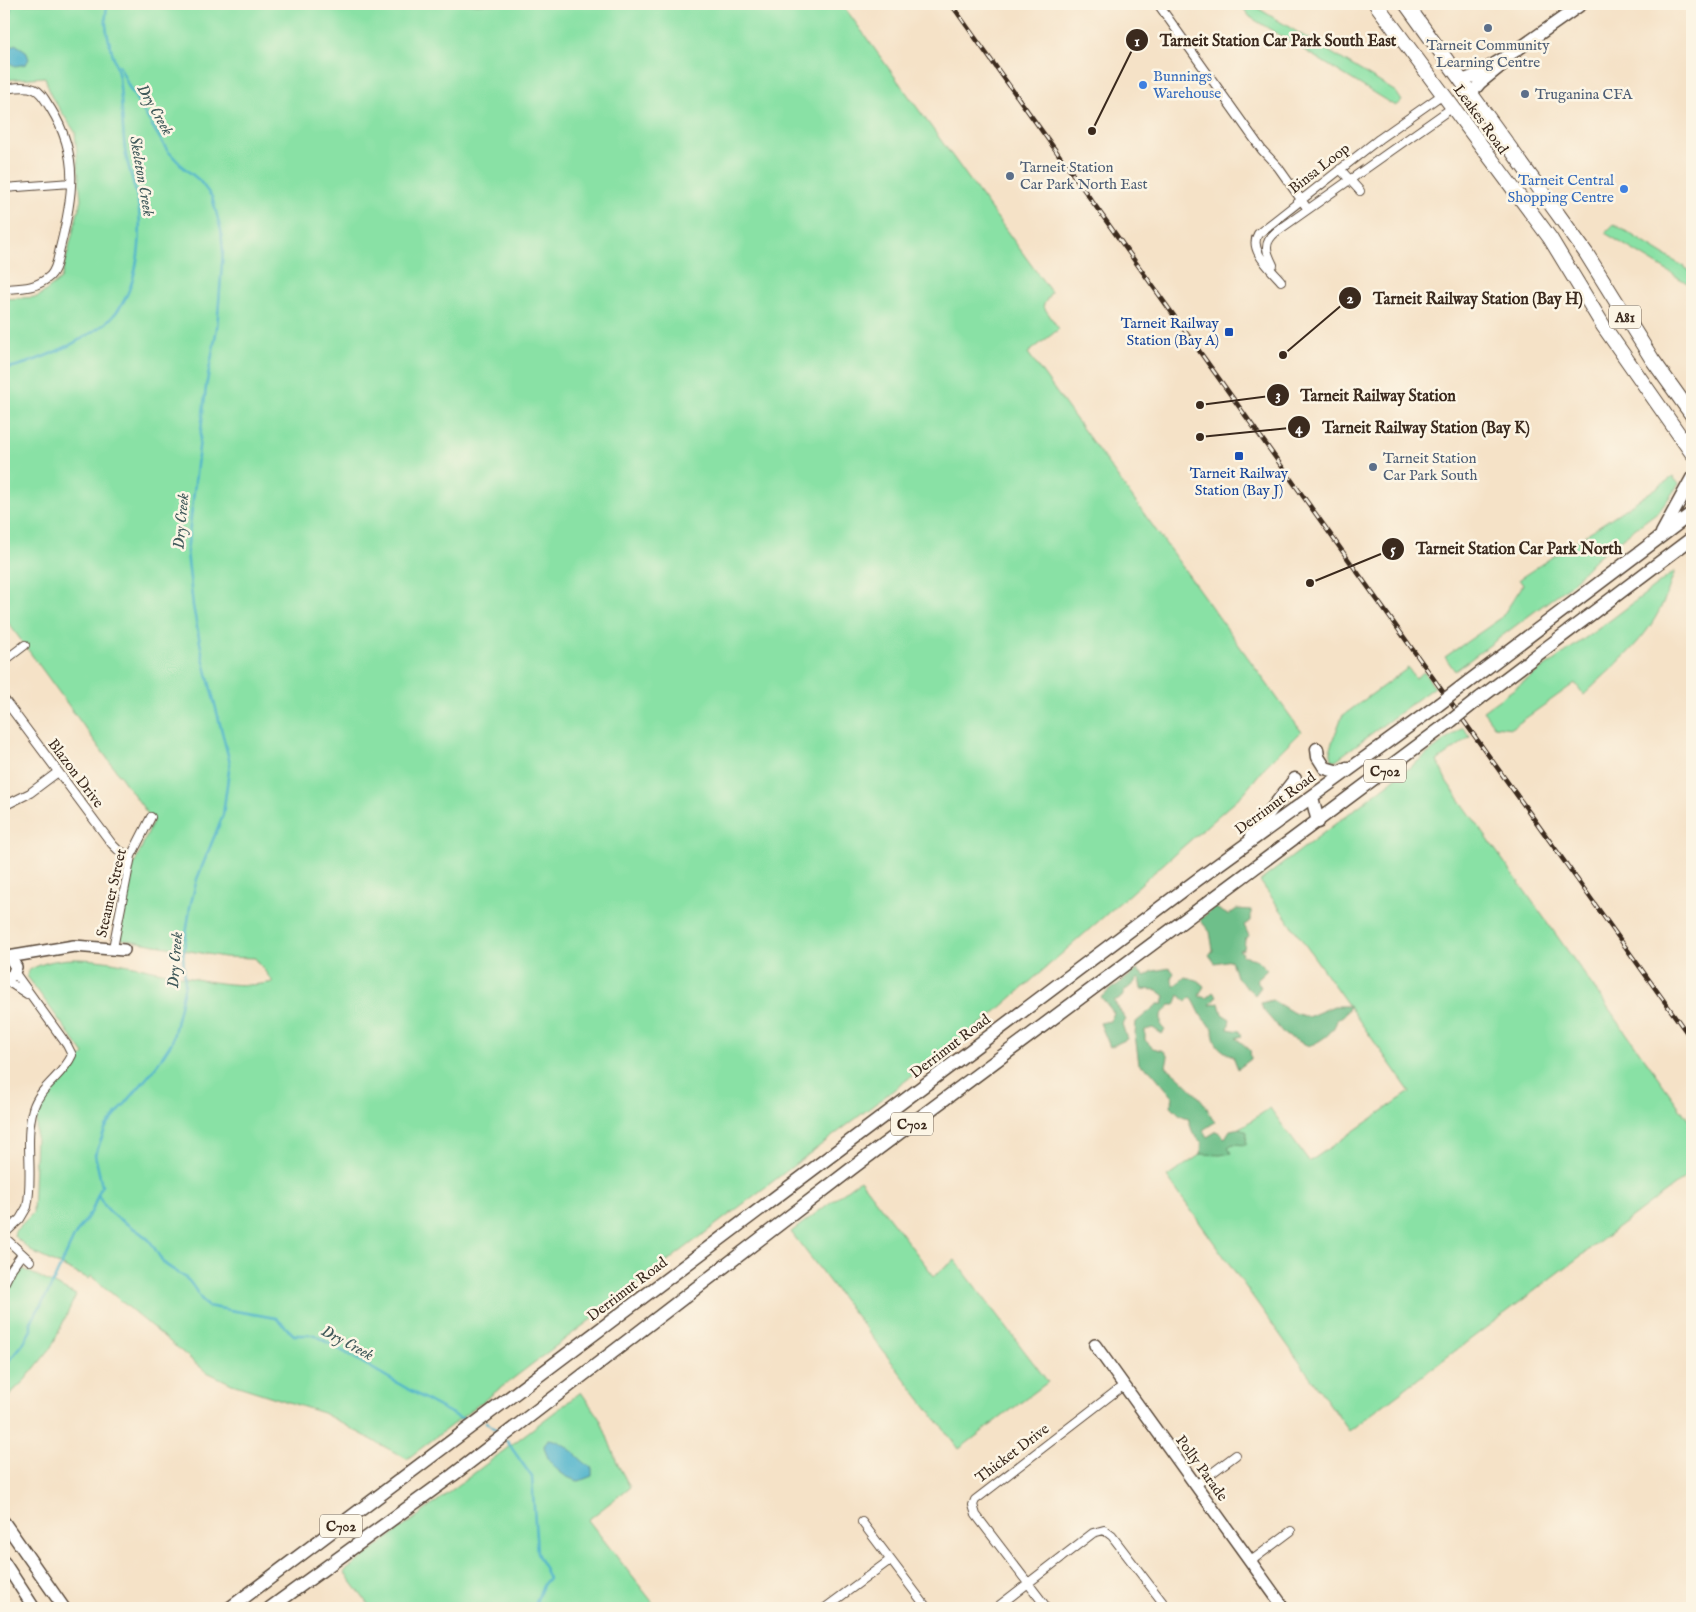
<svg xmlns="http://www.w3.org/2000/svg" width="1696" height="1612" font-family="'IM FELL English',serif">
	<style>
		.green { fill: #89e1a5; stroke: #628662 }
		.forest { fill: #6ebf8a; stroke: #547454 }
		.water { fill: #4db3cc; stroke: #446e75 }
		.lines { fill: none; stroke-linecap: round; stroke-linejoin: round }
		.stream { stroke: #4db3cc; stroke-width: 2.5 }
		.street-casing { stroke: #574637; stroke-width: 10 }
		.secondary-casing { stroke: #574637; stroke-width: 14 }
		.primary-casing { stroke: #574637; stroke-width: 15 }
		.highway-casing { stroke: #574637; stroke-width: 16 }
		.street { stroke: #fff; stroke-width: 8 }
		.secondary { stroke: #fff; stroke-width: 11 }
		.primary { stroke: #fff; stroke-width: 12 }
		.highway { stroke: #fff; stroke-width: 14 }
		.rail-casing { stroke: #3b2a1e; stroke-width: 4.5 }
		.rail { stroke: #fcf5e5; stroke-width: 2.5; stroke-dasharray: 8; stroke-linecap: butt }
		.primary-bridge-casing { stroke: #574637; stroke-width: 15; stroke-linecap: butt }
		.primary-bridge { stroke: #fff; stroke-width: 12 }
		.service-dot { fill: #5c6f8a; stroke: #fcf5e5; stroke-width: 2 }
		.shop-dot { fill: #3f7fe0; stroke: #fcf5e5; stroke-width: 2 }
		.transit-dot { fill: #1a4fb4; stroke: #fcf5e5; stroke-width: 2 }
		.labels { text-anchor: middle; stroke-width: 5; stroke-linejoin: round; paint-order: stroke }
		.shield { fill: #fcf5e5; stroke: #75675a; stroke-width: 1 }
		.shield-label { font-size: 14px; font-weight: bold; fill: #3b2a1e }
		.service-label { font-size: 15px; fill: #4e5e75; stroke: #fcf5e5; text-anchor: start }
		.shop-label { font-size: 15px; fill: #366cbe; stroke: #fcf5e5; text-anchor: start }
		.street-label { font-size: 15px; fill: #3b2a1e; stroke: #fcf5e5 }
		.transit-label { font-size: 15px; fill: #164399; stroke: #fcf5e5; text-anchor: end }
		.water-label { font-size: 16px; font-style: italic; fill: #415a5b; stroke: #fcf5e5 }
		.leader { fill: none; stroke: #3b2a1e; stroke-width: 2 }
		.callout-dot { fill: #3b2a1e; stroke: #fcf5e5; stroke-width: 2 }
		.mark-label { font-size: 15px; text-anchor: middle; font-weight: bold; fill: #fff }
		.callout-label { font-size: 16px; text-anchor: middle; font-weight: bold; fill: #3b2a1e; stroke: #fcf5e5; stroke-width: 5; stroke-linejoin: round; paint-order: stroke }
	</style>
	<rect width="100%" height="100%" fill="#fcf5e5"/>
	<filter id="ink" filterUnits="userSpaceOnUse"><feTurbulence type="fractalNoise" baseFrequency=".02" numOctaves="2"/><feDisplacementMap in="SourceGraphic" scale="10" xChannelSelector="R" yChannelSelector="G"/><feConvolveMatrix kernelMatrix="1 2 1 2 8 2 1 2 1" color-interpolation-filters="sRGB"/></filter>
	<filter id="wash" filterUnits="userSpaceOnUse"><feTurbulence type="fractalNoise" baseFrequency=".0096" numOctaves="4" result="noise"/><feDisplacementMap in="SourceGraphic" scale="20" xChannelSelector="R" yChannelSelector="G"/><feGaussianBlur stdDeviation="1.12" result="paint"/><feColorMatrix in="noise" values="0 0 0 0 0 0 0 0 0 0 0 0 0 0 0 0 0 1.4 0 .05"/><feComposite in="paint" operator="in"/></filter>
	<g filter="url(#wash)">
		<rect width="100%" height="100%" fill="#f5e2c7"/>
		<path class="green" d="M4,4H842L1051,292L1043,306L1059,329L1028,353L1301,731L1264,768L1244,793L991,1016L407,1459L323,1413L232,1384L205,1371L91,1276L89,1279L34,1253L14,1236L15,1231L33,1213L37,1110L46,1094L84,1054L27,976L28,971C87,933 203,999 273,982L255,958L224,957L122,939L120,935L133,867L153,821L4,617V299L38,297L61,279L81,200L75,132L51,96L45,77L4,80Z
			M1240,4H1251L1396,92L1402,101L1395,106L1250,17Z
			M1614,224L1692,272V286L1605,233Z
			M1673,477L1679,484L1660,510L1597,557L1570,585L1455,671L1445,657L1501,618L1523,585L1519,579Z
			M1675,571C1670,583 1667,596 1661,607C1645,642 1611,668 1584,695L1575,683L1512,728L1494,726L1483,711L1612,619Z
			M1408,668L1415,678L1424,672L1434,687L1336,760H1332L1330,748L1342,716Z
			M1463,727L1470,737L1437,761L1447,782L1692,1125V1172L1349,1431L1167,1177L1270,1108L1309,1162L1410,1092L1260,881Z
			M860,1180L934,1276L955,1260L1048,1382L959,1449L791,1232Z
			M21,1268L76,1295L51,1348L24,1381L4,1400V1296L16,1269Z
			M581,1392L601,1421L618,1465L630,1487L588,1520L657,1608H371L344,1572Z"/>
		<path class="forest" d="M1214,907L1228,915L1237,909L1251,910V921L1244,925L1249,936L1245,940L1244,949L1239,950L1243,953L1242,956L1256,959L1267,970L1256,980L1261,987L1255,995L1236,977L1231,960L1215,963L1209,955L1213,950L1210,932L1200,920Z
			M1170,968L1174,973L1171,978L1174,986L1185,977L1197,980L1204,986L1199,996L1206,998L1213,992L1217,996L1210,1005L1219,1003L1222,1014L1230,1019L1228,1029L1240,1031L1242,1036L1236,1038L1250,1050L1251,1059L1238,1069L1233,1056C1219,1050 1213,1044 1213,1028C1198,1017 1201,1011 1191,997L1186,1001L1179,995L1175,1005H1170L1161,1015V1026L1165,1030L1162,1034L1153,1028L1145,1030V1040L1153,1048L1164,1051L1168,1057L1166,1067C1174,1071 1197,1094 1203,1102C1209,1109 1209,1116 1215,1122L1203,1130L1207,1137L1217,1131L1225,1138L1230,1130L1241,1128L1247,1132L1246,1145L1233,1144L1228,1147L1232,1153L1220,1155L1201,1154L1202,1143L1193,1134L1188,1118L1180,1115L1171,1106L1173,1097L1150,1070L1139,1064L1135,1035L1136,1022L1158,1004H1163L1165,996L1157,990L1141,989L1139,978L1124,992L1122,997L1114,1001L1126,1020L1122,1024L1127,1039L1110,1047L1100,1023L1110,1021L1114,1013L1101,997L1137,970L1145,976L1153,971Z
			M1272,1000L1294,1013L1308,1017L1334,1006H1350L1344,1015L1337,1020C1334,1033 1321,1041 1309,1046L1285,1035L1263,1010L1261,1003Z"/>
		<path class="water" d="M4,4H11L10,26L4,30Z
			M15,44L26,51L29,59L26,64L15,66L6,61L8,50Z
			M548,1439C566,1440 577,1459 592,1468V1476L579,1481C562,1478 547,1463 544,1446Z"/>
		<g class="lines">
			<path class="stream" d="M119,65L129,87L167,150L183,167L199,180L212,197L221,230L223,251L217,328L206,387L187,552L193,606L203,658L230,763L223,815L197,879L190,907L183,956L185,984L172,1042L155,1068L106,1127L95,1155L102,1186L98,1194C110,1221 129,1221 149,1240C155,1247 158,1256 164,1263C171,1270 182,1273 189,1281C196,1289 200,1299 207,1306L276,1318L294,1335H315L430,1402L460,1418L473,1420
				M4,369C26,365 47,356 68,346C81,339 95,332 107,322C137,296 142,246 139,209C137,189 128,170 125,150C122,126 122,102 119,78C115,56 100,26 108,4
				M4,1367L23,1344L31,1330V1322L49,1291L75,1235L92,1211L98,1194
				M486,1422L501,1434
				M506,1440L532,1477L537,1553L549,1578L543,1585L536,1602L539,1608"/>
		</g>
	</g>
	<g filter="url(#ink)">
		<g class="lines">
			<g class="street-casing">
				<path id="street" d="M1158,4L1262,150L1278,167L1307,208
					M4,89C13,88 25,85 34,89C42,92 46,102 51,109C80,156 73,197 60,248C58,257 57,269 50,276C36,289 21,288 4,289
					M1340,169L1360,191
					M4,188L71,183
					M1273,265C1266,251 1263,243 1276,232L1453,107
					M1281,281C1271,269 1248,250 1258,234L1379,139L1443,94
					M4,661L25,645
					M4,699L112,844L118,850L131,856
					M4,806L30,793L58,772
					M113,948L131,856L151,817
					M4,979L27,994
					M4,1234L20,1219L27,1207C34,1175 24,1140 33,1109C40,1086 63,1076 72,1055L67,1045L15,973
					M4,1237L30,1261
					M4,1284L12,1268L22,1254
					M1196,1485L1236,1455
					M862,1522L927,1608
					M1251,1561L1291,1531
					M825,1608L890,1560
					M996,1608L1093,1533L1104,1530L1112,1536L1167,1608
					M1047,1608L976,1515L973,1505L975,1500L1124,1385"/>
			</g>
			<g class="secondary-casing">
				<path id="secondary" d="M1461,81L1474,76L1517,50L1582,4
					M1471,94L1480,83L1506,62
					M4,957L11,959L16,967L13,975L4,979
					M8,957L74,946L124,950
					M1095,1345L1284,1608
					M4,1522L64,1608
					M4,1562L34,1608"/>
			</g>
			<g class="primary-casing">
				<path id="primary" d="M1662,533L1692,478
					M1468,682L1692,513
					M1480,698L1692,538
					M1317,749L1318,757L1325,768L1339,772L1347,768
					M1312,797L1318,822
					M1251,836L1295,779
					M230,1608L1197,880L1438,705
					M270,1608L453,1475L855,1166L1451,721"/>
			</g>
			<g class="highway-casing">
				<path id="highway" d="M1376,4L1550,238L1604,327L1692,453
					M1406,4L1586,253L1652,359L1692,415"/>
			</g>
			<use href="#street" class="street"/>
			<use href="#secondary" class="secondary"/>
			<use href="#primary" class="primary"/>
			<use href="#highway" class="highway"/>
			<g class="rail-casing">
				<path id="rail" d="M951,4L1692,1040"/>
			</g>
			<use href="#rail" class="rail"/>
			<g class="primary-bridge-casing">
				<path id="primary-bridge" d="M1438,705L1468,682
					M1451,721L1480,698"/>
			</g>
			<use href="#primary-bridge" class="primary-bridge"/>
		</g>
	</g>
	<g class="service-dot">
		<circle cx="1488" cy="28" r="5"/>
		<circle cx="1525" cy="94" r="5"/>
		<circle cx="1010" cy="176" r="5"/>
		<circle cx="1373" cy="467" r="5"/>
	</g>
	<g class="shop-dot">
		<circle cx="1143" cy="85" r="5"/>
		<circle cx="1624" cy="189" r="5"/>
	</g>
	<g class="transit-dot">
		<rect x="1224" y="327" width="10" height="10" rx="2.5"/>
		<rect x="1234" y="451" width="10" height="10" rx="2.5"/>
	</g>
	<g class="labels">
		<g class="shield">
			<rect x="1609" y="305.5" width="32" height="23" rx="4"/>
			<rect x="1364" y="759.5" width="42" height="23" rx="4"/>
			<rect x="891" y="1112.5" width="42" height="23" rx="4"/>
			<rect x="320" y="1514.5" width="42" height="23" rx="4"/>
		</g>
		<g class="shield-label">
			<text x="1625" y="322">A81</text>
			<text x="1385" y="776">C702</text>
			<text x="912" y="1129">C702</text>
			<text x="341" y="1531">C702</text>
		</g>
		<g class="service-label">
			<text x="1488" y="50" text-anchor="middle">Tarneit Community<tspan x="1488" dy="17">Learning Centre</tspan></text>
			<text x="1535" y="99">Truganina CFA</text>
			<text x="1020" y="172">Tarneit Station<tspan x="1020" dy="17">Car Park North East</tspan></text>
			<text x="1383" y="463">Tarneit Station<tspan x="1383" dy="17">Car Park South</tspan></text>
		</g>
		<g class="shop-label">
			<text x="1153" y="81">Bunnings<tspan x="1153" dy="17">Warehouse</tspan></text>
			<text x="1614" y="185" text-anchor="end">Tarneit Central<tspan x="1614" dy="17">Shopping Centre</tspan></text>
		</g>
		<g class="street-label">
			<text transform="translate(1481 119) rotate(54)" y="5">Leakes Road</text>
			<text transform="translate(1319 168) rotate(-38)" y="5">Binsa Loop</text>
			<text transform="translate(76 773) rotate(53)" y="5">Blazon Drive</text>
			<text transform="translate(1275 803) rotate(-36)" y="5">Derrimut Road</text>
			<text transform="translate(111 893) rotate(-77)" y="5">Steamer Street</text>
			<text transform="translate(950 1046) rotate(-37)" y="5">Derrimut Road</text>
			<text transform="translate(627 1289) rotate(-37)" y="5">Derrimut Road</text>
			<text transform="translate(1012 1453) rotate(-37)" y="5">Thicket Drive</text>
			<text transform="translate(1202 1468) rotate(54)" y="5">Polly Parade</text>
		</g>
		<g class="transit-label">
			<text x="1219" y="328">Tarneit Railway<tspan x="1219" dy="17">Station (Bay A)</tspan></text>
			<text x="1239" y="478" text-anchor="middle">Tarneit Railway<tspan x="1239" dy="17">Station (Bay J)</tspan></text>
		</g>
		<g class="water-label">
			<text transform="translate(156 109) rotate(60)" y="6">Dry Creek</text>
			<text transform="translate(143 176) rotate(80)" y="6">Skeleton Creek</text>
			<text transform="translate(180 521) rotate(-85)" y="6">Dry Creek</text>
			<text transform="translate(174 960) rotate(-86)" y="6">Dry Creek</text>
			<text transform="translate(348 1342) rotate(28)" y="6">Dry Creek</text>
		</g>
	</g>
	<path class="leader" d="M1092 131L1137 40M1283 355L1350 298M1200 405L1278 395M1200 437L1299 427M1310 583L1393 549"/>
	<g class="callout-dot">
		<circle cx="1092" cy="131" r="5"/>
		<circle cx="1283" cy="355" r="5"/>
		<circle cx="1200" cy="405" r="5"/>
		<circle cx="1200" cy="437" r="5"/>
		<circle cx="1310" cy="583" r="5"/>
		<circle cx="1137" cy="40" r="12"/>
		<circle cx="1350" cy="298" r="12"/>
		<circle cx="1278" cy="395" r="12"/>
		<circle cx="1299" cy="427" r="12"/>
		<circle cx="1393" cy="549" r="12"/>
	</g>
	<g class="mark-label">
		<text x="1137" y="46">1</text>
		<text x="1350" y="303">2</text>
		<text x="1278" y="400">3</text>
		<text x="1299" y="433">4</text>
		<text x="1393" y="554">5</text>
	</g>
	<g class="callout-label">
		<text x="1278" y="46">Tarneit Station Car Park South East</text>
		<text x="1478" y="304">Tarneit Railway Station (Bay H)</text>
		<text x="1378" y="401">Tarneit Railway Station</text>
		<text x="1426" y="433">Tarneit Railway Station (Bay K)</text>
		<text x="1519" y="554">Tarneit Station Car Park North</text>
	</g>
	<rect width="1696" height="1612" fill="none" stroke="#fcf5e5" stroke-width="20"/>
</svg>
